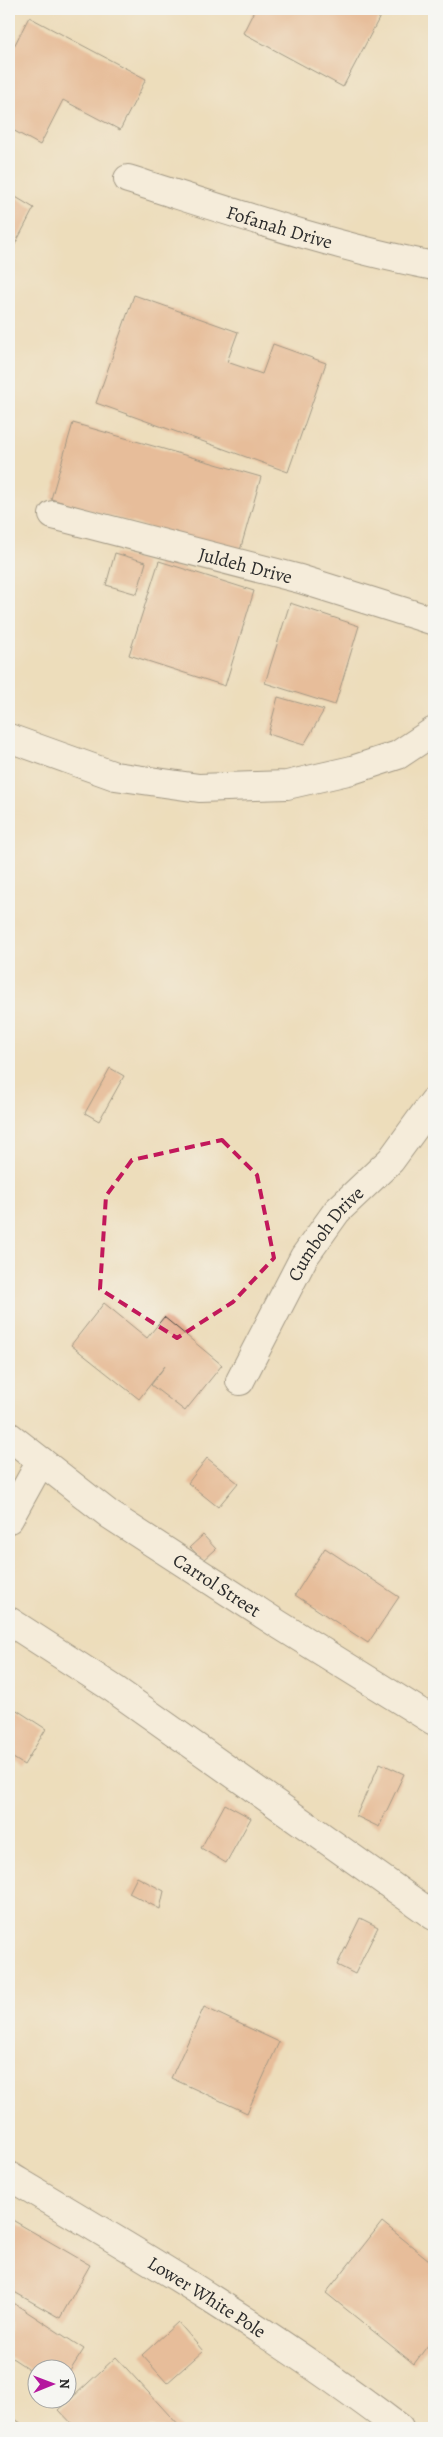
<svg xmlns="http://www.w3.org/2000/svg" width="443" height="2437" font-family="Alegreya,serif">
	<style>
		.building { fill: #e09771 }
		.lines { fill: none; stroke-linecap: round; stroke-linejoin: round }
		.minor-casing { stroke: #484641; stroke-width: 30 }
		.minor { stroke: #fff; stroke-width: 28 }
		.marked { fill: none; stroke: #c2185b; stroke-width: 4; stroke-dasharray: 10 6; stroke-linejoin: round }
		.labels { text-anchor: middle; stroke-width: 4.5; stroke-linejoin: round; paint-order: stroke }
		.street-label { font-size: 19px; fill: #2b2b2b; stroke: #f6f6f2 }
	</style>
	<rect width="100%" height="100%" fill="#f6f6f2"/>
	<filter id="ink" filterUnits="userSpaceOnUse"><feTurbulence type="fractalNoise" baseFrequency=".02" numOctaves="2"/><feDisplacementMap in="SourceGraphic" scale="10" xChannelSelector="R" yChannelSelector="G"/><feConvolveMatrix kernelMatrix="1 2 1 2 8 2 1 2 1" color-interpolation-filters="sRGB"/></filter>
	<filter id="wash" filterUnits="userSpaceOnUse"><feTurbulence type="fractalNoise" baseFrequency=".0096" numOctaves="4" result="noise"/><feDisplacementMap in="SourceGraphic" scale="20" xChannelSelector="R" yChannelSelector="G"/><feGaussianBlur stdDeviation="1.12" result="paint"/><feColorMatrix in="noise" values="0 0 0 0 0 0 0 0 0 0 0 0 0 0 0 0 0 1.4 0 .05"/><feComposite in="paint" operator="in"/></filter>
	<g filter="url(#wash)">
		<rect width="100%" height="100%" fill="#edddbb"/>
		<g id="blocks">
			<path class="building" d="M255,9H384L343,87L243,33Z
				M29,17L146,79L120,130L63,100L40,145L9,128V56Z
				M9,193L34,208L9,256Z
				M134,295L238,332L227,362L262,374L273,344L326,363L288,472L96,403Z
				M73,423L261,477L239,554L51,499Z
				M115,553L146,562L137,594L106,585Z
				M159,561L254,591L225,686L129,655Z
				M290,603L359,626L335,705L265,683Z
				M278,697L324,710L304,745L268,734Z
				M110,1068L124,1076L99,1121L85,1113Z
				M104,1303L147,1338L164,1317L222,1365L185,1411L151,1385L165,1366L139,1399L71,1345Z
				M207,1458L238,1483L218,1507L188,1483Z
				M203,1535L216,1549L203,1561L190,1547Z
				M325,1548L399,1597L368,1643L295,1595Z
				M9,1705L46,1729L24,1765L10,1756L9,1759Z
				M380,1763L404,1774L379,1827L356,1816Z
				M225,1804L251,1818L226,1863L201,1848Z
				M137,1877L164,1891L160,1909L129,1893Z
				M360,1918L378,1927L355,1974L337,1965Z
				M204,2007L279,2042L247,2113L171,2078Z
				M9,2218L90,2265L60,2318L9,2289Z
				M382,2222L434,2264V2337L414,2364L326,2293Z
				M9,2300L84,2349L68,2374V2370H38V2375L9,2356Z
				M178,2322L203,2351L167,2383L142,2355Z
				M116,2357L181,2428H76L59,2410Z
				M9,2415L28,2428H9Z"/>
		</g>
	</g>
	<g filter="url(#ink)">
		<use href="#blocks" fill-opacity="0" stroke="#484641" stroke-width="1"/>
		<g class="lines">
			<g class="minor-casing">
				<g id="minor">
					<path id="s1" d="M128,179C229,211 330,246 434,266"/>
					<path id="s2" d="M53,515L300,579L434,621"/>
					<path d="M9,738L115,776L199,788L287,785L352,770L398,755L434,731"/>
					<path id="s3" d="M240,1381L304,1257L337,1211L391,1160L434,1101"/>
					<path id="s4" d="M9,1436L110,1515L278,1624L434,1721"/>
					<path d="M9,1519L41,1461"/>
					<path d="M9,1621L114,1689L434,1916"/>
					<path id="s5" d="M9,2176C142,2255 276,2334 399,2428"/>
				</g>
			</g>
			<use href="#minor" class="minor"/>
		</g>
	</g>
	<path d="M0 0H443V2437H0ZM222,1140L257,1175L274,1258L233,1302L177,1338L100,1289L106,1196L132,1160Z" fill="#edddbb" fill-opacity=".55" fill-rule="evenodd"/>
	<path class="marked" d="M222,1140L257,1175L274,1258L233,1302L177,1338L100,1289L106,1196L132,1160Z"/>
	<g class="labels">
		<g class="street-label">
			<text dy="7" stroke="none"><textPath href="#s1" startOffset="159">Fofanah Drive</textPath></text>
			<text dy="7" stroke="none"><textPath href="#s2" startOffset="199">Juldeh Drive</textPath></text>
			<text dy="7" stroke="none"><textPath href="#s3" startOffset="171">Cumboh Drive</textPath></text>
			<text dy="7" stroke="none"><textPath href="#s4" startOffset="256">Carrol Street</textPath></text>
			<text dy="7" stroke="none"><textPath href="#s5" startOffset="232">Lower White Pole</textPath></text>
		</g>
	</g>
	<rect width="443" height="2437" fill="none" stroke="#f6f6f2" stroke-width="30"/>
	<g transform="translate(52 2384) rotate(89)"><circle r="24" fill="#f6f6f2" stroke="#a5a5a2"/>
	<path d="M0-4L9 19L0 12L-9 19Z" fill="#b5179e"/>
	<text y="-8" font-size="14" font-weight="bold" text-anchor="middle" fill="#2b2b2b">N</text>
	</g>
</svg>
